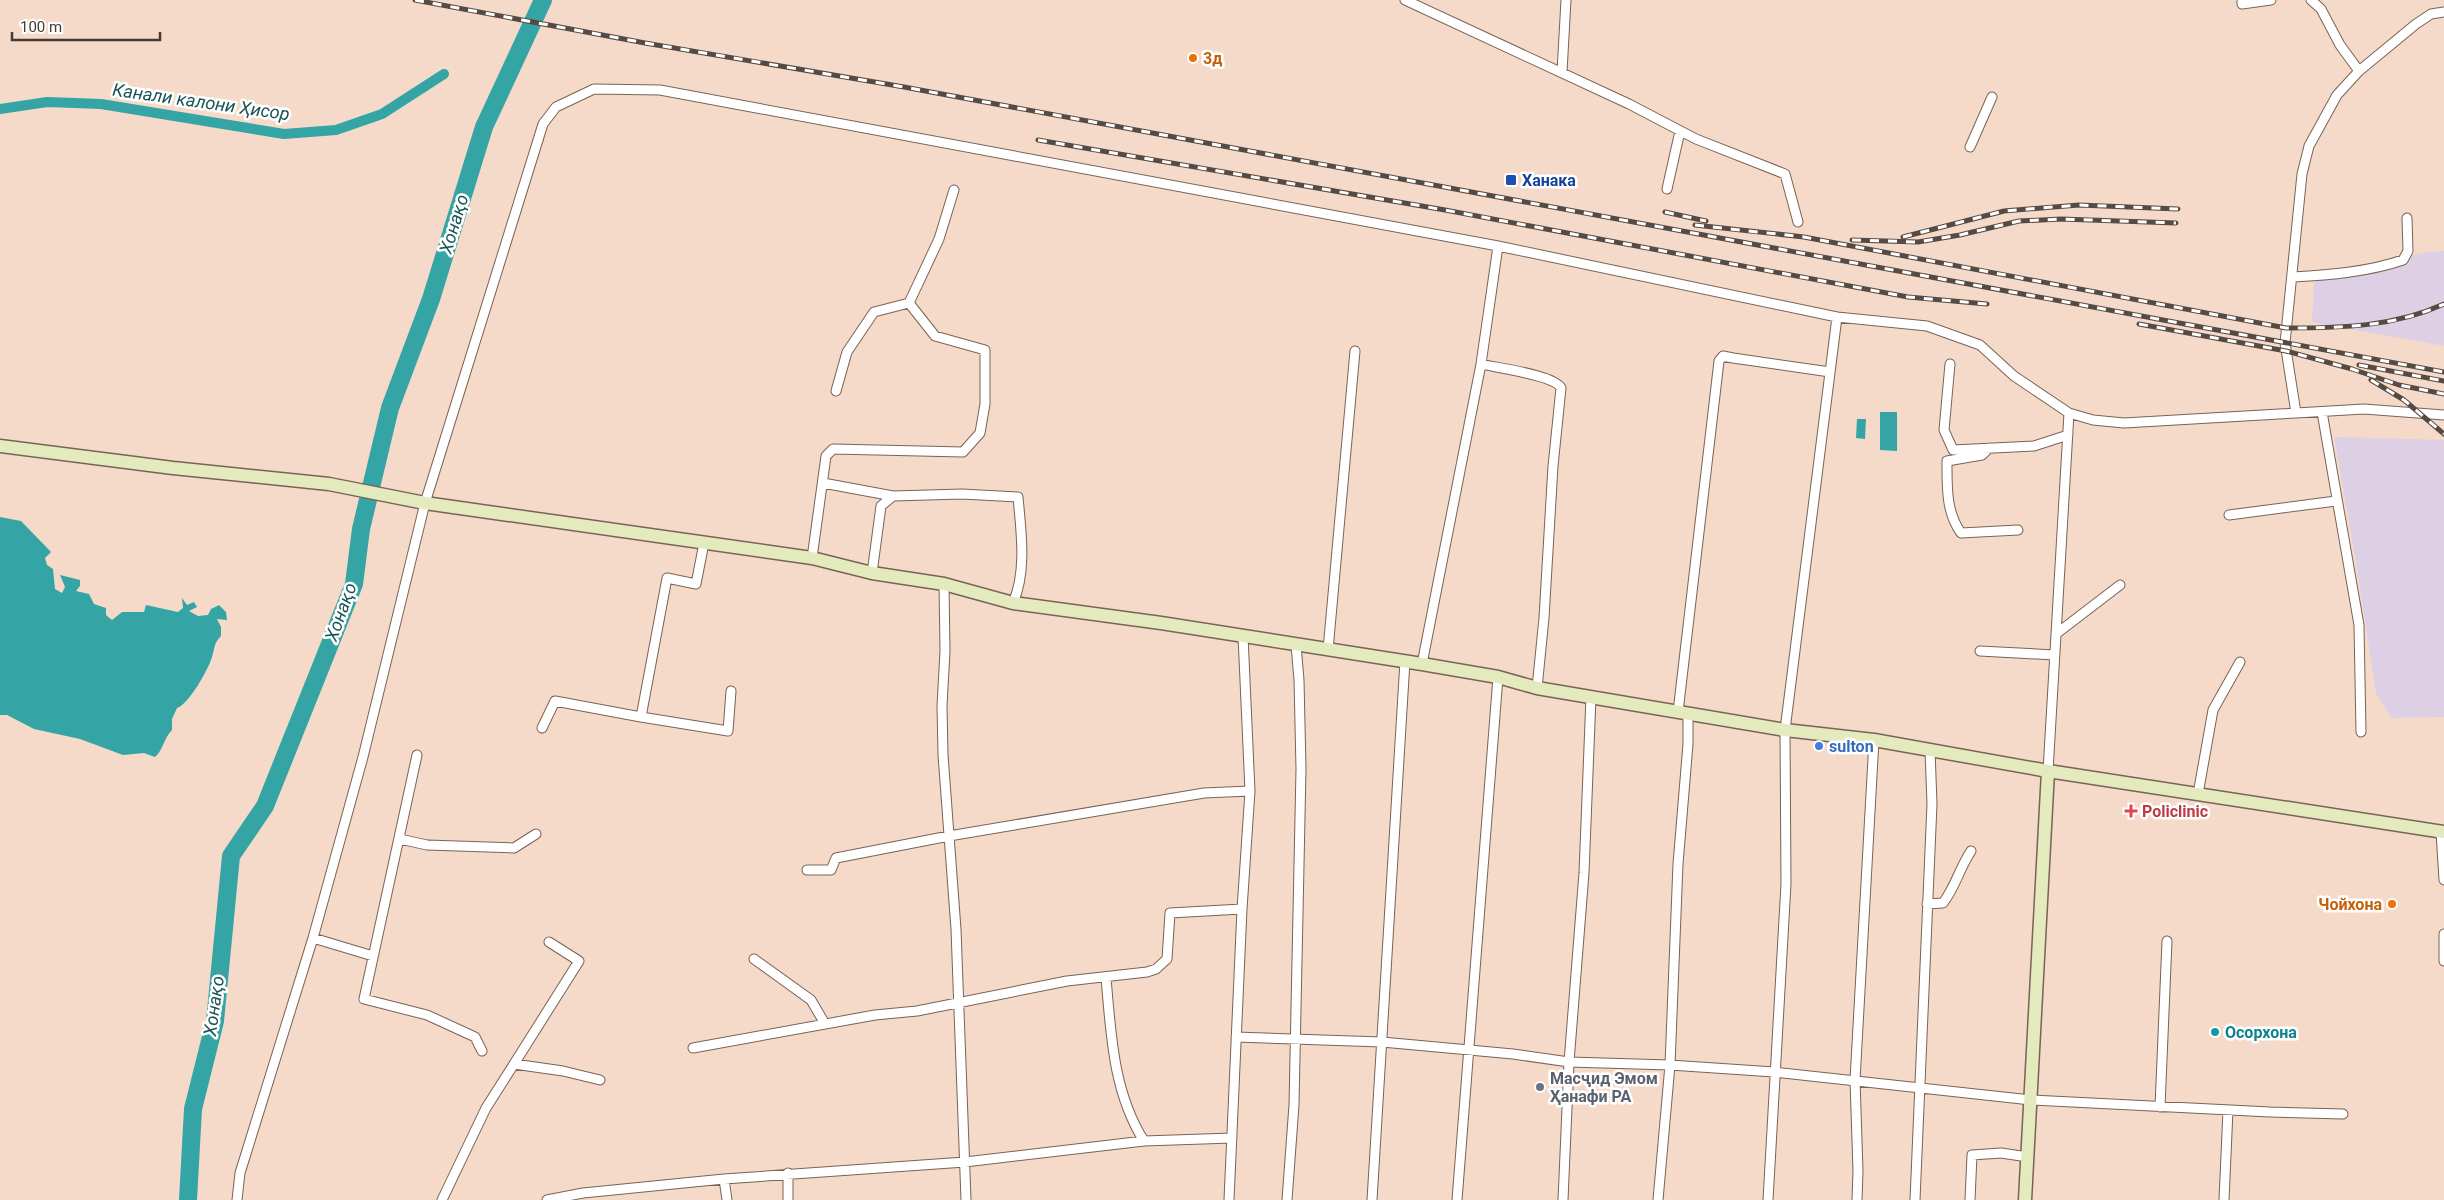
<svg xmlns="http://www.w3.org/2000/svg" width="2444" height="1200" font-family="Roboto,sans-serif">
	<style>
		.industrial { fill: #ded0e4 }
		.water { fill: #35a4a4 }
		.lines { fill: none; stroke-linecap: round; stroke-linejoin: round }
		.canal { stroke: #35a4a4; stroke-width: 10 }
		.river { stroke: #35a4a4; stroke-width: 18 }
		.street-casing { stroke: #7a6255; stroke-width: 11 }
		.secondary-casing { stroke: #7a6255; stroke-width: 15 }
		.street { stroke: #fff; stroke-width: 9 }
		.secondary { stroke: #e2eabe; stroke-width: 12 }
		.rail-casing { stroke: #574a43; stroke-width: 5 }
		.rail { stroke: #fff; stroke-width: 3; stroke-dasharray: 9; stroke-linecap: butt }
		.food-dot { fill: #e8710a; stroke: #fff; stroke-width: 2 }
		.transit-dot { fill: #1a4fb4; stroke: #fff; stroke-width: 2 }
		.shop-dot { fill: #3f7fe0; stroke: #fff; stroke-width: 2 }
		.health-dot { fill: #e0444e; stroke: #fff; stroke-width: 2 }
		.culture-dot { fill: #0f9aa8; stroke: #fff; stroke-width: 2 }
		.worship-dot { fill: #6b7280; stroke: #fff; stroke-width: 2 }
		.labels { text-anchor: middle; stroke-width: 5; stroke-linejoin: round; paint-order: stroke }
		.food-label { font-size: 16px; font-weight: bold; fill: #c56008; stroke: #fff; text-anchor: start }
		.transit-label { font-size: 16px; font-weight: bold; fill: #164399; stroke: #fff; text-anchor: start }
		.shop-label { font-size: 16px; font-weight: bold; fill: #366cbe; stroke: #fff; text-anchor: start }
		.health-label { font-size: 16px; font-weight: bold; fill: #be3a42; stroke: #fff; text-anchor: start }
		.culture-label { font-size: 16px; font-weight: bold; fill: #0d838f; stroke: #fff; text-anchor: start }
		.worship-label { font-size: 16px; font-weight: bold; fill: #5b616d; stroke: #fff; text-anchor: start }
		.water-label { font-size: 18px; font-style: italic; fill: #185555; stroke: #fff }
	</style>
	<rect width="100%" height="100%" fill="#f5daca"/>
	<path class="industrial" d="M2444,251V346L2312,322L2314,284L2326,271L2430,252Z
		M2334,437L2444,440V717L2392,718L2376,694L2355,556Z"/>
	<path class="water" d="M1880,412H1897V451L1880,450Z
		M1857,419H1866L1865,439L1856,438Z
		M0,517L21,521L51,552L45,558L47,565L53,569L55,589L62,593L65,587L60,575L80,580V586L76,591L89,594L94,604L106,608V615L112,620L122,612H144L146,605L178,612L183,608L182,598L187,605L194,602L197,607L189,611L198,616L208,615L211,609L219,605L226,612L227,620L217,619L221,627V636C214,643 215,647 212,657C208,670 189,704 177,708L172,719V730C163,739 164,749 155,757L144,753L123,755L80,739L34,729L7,715H0Z"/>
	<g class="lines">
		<path class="canal" d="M0,109L47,102L101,104L284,134L336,130L382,114L444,74"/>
		<path class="river" d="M188,1200L193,1109L215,1021L231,856L265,806L354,584L361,529L390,408L431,299L484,127L543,0"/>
		<g class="street-casing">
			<path id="street" d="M1405,0L1629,104L1696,139L1785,174L1798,222
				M2242,0V4L2271,0
				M2311,0L2321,9L2340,45L2359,71
				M1562,72L1566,0
				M1970,147L1992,97
				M1667,189L1680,131
				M2293,277C2329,275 2368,272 2403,260L2408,251L2407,218
				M1481,364C1497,368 1555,375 1561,388L1553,466L1544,618L1537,688
				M1950,364L1944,430L1953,450L2034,446L2068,435
				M836,391L847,352L874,312L909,303
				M2322,412L2359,625L2361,732
				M2296,413L2364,409L2444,415
				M1989,448L1982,455L1947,461C1947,487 1946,512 1961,533L2018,530
				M823,483L893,496L962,494L1018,497C1021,531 1027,571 1013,603
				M2229,515L2336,501
				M704,543L696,584L667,578L641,717L728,731L731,691
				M812,558L826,456L833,449L963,452L980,433L985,404V350L935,336L909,303L939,239L954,190
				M872,573L881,506L893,496
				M944,584L945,651L942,706L943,755L956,929L966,1200
				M2056,634L2120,585
				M1328,650L1355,351
				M1980,651L2055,655
				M1422,664L1481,364L1498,246
				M1678,712L1719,361L1723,356L1733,358L1830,372
				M542,728L555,701L641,717
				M417,755L364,999L427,1015L475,1037L482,1051
				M2048,771L2069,413L2093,420L2124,423L2296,413L2285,343L2302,174L2309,146L2337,95L2359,71L2416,24L2431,14L2444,12
				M2198,794L2213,710L2240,662
				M2441,832L2444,880
				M400,839L427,845L514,848L536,834
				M807,870H831L836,858L949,836L1204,793L1250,791
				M1927,904L1943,903C1956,886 1959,869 1971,851
				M2444,934V961
				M313,938L373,956
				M754,959L811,1000L825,1024
				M1106,978C1111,1034 1113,1092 1144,1141
				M1236,1037L1382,1042L1513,1054L1569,1062L1670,1065L1774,1072L2031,1100L2270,1112L2343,1114
				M693,1048L875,1015L917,1011L1067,981L1147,972L1156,969L1167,959L1170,913L1242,909
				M514,1064L579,961L549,942
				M2160,1107L2167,941
				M788,1173V1200
				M724,1179L727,1200
				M237,1200L240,1173L313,938L363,757L425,503L543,124L556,107L594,89L660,90L1498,246L1837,317L1927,326L1980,345L2014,376L2069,413
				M442,1200L486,1108L514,1064L563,1071L600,1080
				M547,1200L583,1193L724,1179L965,1162L1144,1141L1232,1138
				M1229,1200L1242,909L1250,791L1243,636
				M1287,1200L1294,1105L1301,769L1299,680L1296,645
				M1372,1200L1405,661
				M1457,1200L1498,677
				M1563,1200L1569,1062L1584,873L1591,697
				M1658,1200L1670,1065L1678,864L1688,744V714
				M1768,1200L1786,884L1785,730L1837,317
				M1857,1200L1858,1171L1855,1080L1874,740
				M1915,1200L1932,804L1930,750
				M1970,1200L1972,1155L2001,1153L2028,1157
				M2224,1200L2228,1110"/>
		</g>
		<g class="secondary-casing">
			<path id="secondary" d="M0,446L173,468L329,484L425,503L812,558L872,573L944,584L1013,603L1161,623L1422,664L1498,677L1537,688L1785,730L1874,740L2048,771L2444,832
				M2025,1200L2048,771"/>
		</g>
		<use href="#street" class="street"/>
		<use href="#secondary" class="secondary"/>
		<g class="rail-casing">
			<path id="rail" d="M415,0L645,43L904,87L2444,372
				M1038,140L1445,210L1908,297L1987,304
				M1665,212L1706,221
				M1695,225L1804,237L2286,328C2340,328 2394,327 2444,304
				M1903,237L2004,211L2079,205L2178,209
				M1852,240L1918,242L1960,235L2019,221L2061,219L2176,223
				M2139,324L2286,351L2352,369L2399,385L2444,394
				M2359,365L2444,381
				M2371,380L2404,400L2444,434"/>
		</g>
		<use href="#rail" class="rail"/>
	</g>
	<g class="food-dot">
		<circle cx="1193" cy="58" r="5"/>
		<circle cx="2392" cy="904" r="5"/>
	</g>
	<rect class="transit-dot" x="1505" y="174" width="12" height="12" rx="2.5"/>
	<circle class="shop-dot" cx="1819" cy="746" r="5"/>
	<path class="health-dot" d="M2128.5 803.5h5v5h5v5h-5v5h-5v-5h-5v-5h5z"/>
	<circle class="culture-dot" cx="2215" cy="1032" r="5"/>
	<circle class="worship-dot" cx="1540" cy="1087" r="5"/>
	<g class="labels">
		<g class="food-label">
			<text x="1203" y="64">3д</text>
			<text x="2382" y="910" text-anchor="end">Чойхона</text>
		</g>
		<g class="transit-label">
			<text x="1522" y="186">Ханака</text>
		</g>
		<g class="shop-label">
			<text x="1829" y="752">sulton</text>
		</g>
		<g class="health-label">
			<text x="2142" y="817">Policlinic</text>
		</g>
		<g class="culture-label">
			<text x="2225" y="1038">Осорхона</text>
		</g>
		<g class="worship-label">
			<text x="1550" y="1084">Масҷид Эмом<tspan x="1550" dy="18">Ҳанафи РА</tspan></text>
		</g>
		<g class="water-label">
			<text transform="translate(201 102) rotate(8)" y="6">Канали калони Ҳисор</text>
			<text transform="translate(454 224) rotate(-73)" y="6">Хонақо</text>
			<text transform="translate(341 612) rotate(-70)" y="6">Хонақо</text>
			<text transform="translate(214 1006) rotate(-82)" y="6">Хонақо</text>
		</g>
	</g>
	<path d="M12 32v8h148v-8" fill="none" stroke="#453a34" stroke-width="2.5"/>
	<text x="20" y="32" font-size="15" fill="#453a34" stroke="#ffffff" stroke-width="4" paint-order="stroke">100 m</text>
</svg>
